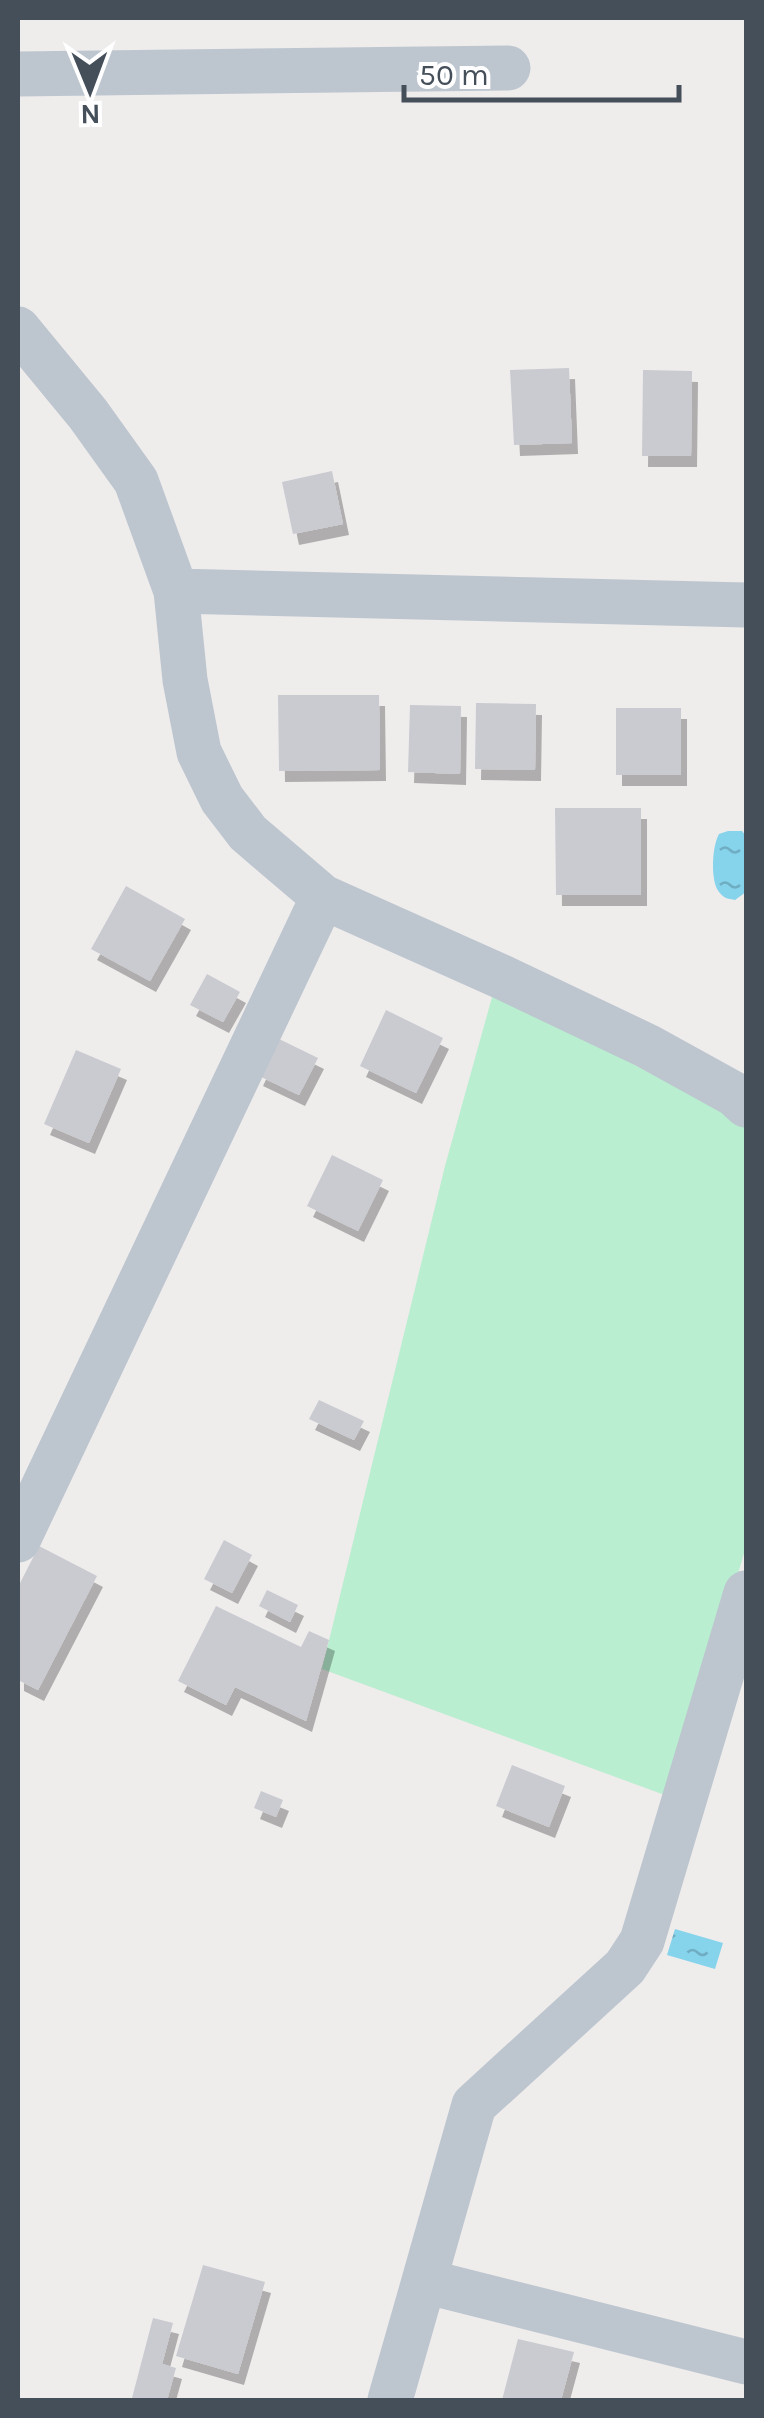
<svg xmlns="http://www.w3.org/2000/svg" width="764" height="2418" font-family="Karla,sans-serif">
	<style>
		.green { fill: #b9eed0 }
		.water { fill: url(#water-ripples) }
		.building { fill: #c9cbd1; filter: url(#shadow) }
		.lines { fill: none; stroke-linecap: round; stroke-linejoin: round }
		.minor { stroke: #bdc6cf; stroke-width: 45 }
	</style>
	<defs>
		<pattern id="water-ripples" width="26" height="14" patternUnits="userSpaceOnUse" patternTransform="scale(2.5)"><rect width="26" height="14" fill="#86d3ec"/><path d="M2 4q2-2 4 0t4 0M15 11q2-2 4 0t4 0" fill="none" stroke="#6faec2"/></pattern>
		<filter id="shadow"><feDropShadow dx="6" dy="11" stdDeviation="0" flood-color="#0004"/></filter>
	</defs>
	<rect width="100%" height="100%" fill="#efecec"/>
	<path class="green" d="M494,990L746,1124V1547L670,1797L322,1669L445,1166Z"/>
	<path class="water" d="M728,831H742L746,836C747,856 742,873 746,892L735,900C726,898 725,899 719,892C710,881 712,846 719,834Z
		M675,1929L723,1943L715,1969L667,1955Z"/>
	<path class="building" d="M569,368L572,443L514,445L510,370Z
		M643,370L692,371L691,456H642Z
		M332,471L343,524L293,534L282,482Z
		M278,695H379L380,770L279,771Z
		M476,703L536,704L535,770L475,769Z
		M410,705L461,706L460,774L408,772Z
		M616,708H681V775H616Z
		M555,808H641V895H556Z
		M126,886L185,919L150,981L91,949Z
		M207,974L240,992L223,1022L190,1005Z
		M386,1010L443,1038L416,1093L360,1066Z
		M275,1037L318,1058L299,1095L257,1075Z
		M76,1050L121,1069L89,1143L44,1124Z
		M332,1155L383,1180L358,1231L307,1206Z
		M319,1400L364,1421L354,1440L309,1419Z
		M224,1540L252,1555L232,1593L204,1579Z
		M39,1546L97,1576L38,1690L18,1680V1587Z
		M267,1590L298,1605L290,1622L259,1606Z
		M216,1606L301,1647L309,1631L329,1640L306,1721L235,1687L226,1705L178,1681Z
		M512,1765L565,1786L549,1827L496,1806Z
		M261,1791L283,1800L276,1817L254,1808Z
		M203,2265L265,2282L238,2374L176,2356Z
		M153,2318L173,2323L162,2364L176,2368L167,2400L132,2398Z
		M518,2339L574,2352L561,2400H502Z"/>
	<g class="lines">
		<path class="minor" d="M18,74L508,68
			M18,329L88,414L136,481L176,591L185,680L199,752L222,799L248,833L323,897L502,977L647,1046L734,1094L746,1105
			M176,591L746,605
			M18,1540L323,897
			M746,1593L642,1941L625,1967L474,2105L424,2281L746,2362
			M390,2400L424,2281"/>
	</g>
	<rect width="764" height="2418" fill="none" stroke="#454f5a" stroke-width="40"/>
	<g transform="translate(90 90) rotate(179)" stroke="#ffffff" stroke-width="8" paint-order="stroke">
	<path d="M0-8L18 38L0 25L-18 38Z" fill="#454f5a"/>
	<text y="-15" font-size="28" font-weight="bold" text-anchor="middle" fill="#454f5a">N</text>
	</g>
	<path d="M404 85v15h275v-15" fill="none" stroke="#454f5a" stroke-width="5"/>
	<text x="419" y="85" font-size="30" fill="#454f5a" stroke="#ffffff" stroke-width="8" paint-order="stroke">50 m</text>
</svg>
